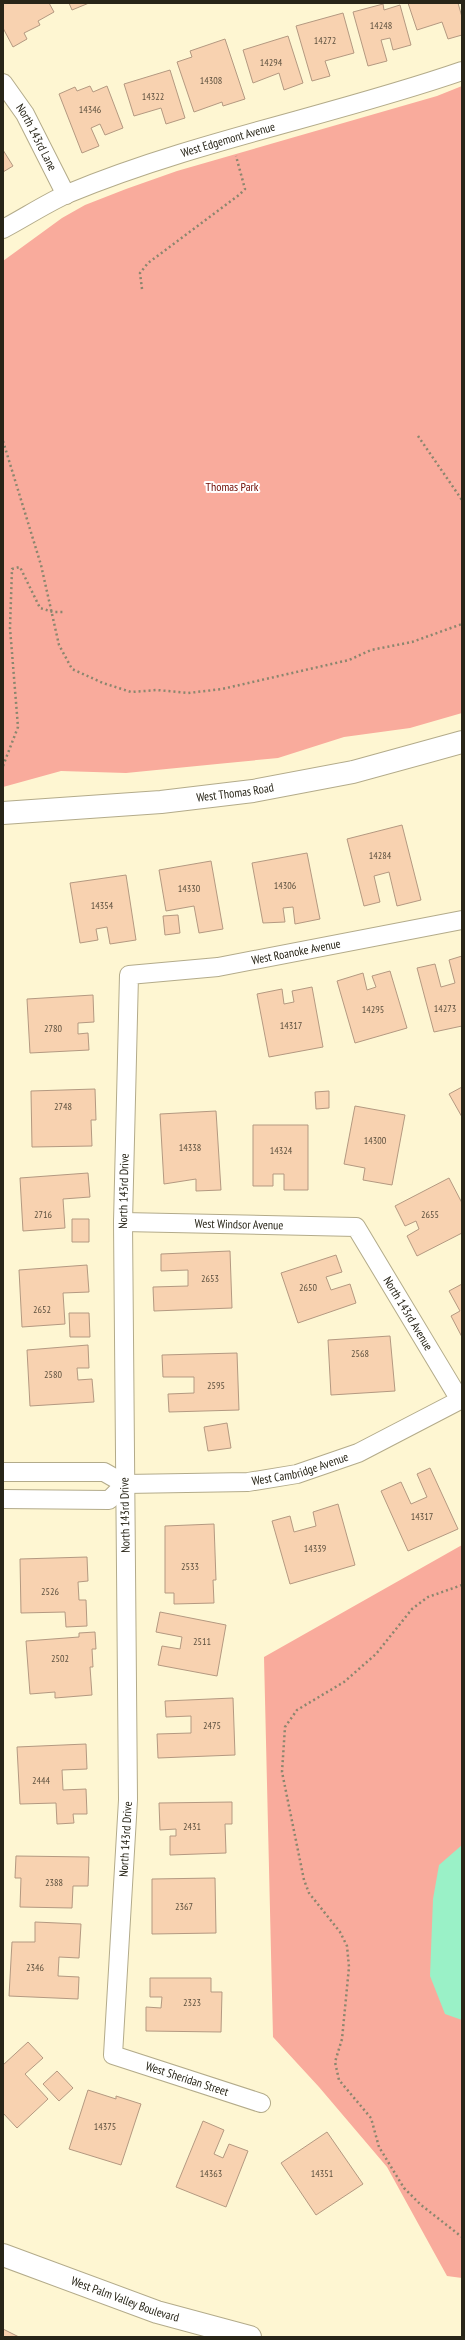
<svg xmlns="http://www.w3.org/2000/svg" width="465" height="2340" font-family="'PT Sans Narrow',sans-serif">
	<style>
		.green { fill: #f9ab9c }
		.water { fill: #9af1c7 }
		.building { fill: #f8d2b0; stroke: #b49981 }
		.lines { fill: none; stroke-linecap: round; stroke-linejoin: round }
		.minor-casing { stroke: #b3ab8a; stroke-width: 20 }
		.tertiary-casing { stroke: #b3ab8a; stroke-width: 24 }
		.secondary-casing { stroke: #b3ab8a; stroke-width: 24 }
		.path { stroke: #8b866e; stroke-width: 2.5; stroke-dasharray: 2 3; stroke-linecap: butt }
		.minor { stroke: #fff; stroke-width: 18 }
		.tertiary { stroke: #fff; stroke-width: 22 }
		.secondary { stroke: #fff; stroke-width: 22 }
		.labels { text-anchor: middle; stroke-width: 4; stroke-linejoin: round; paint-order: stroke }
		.number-label { font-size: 10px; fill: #5c503e }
		.street-label { font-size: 12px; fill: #282518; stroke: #fff }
		.park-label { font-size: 12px; fill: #6f0b02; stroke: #fff }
	</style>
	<rect width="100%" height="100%" fill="#fef6d2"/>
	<path class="green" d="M462,86V713L410,728L344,737L278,758L126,773L61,771L3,787V261L62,218L85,205L126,189L177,171L437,96Z
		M462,1545V2278L447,2276L387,2167L319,2087L273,2037L264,1657Z"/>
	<path class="water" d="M462,1845V2020L445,2014L430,1976L433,1899L439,1865Z"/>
	<path class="building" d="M3,3H49L54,12L38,21L40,25L24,33L27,39L13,47L3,28Z
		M69,3H89L72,10Z
		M408,3H458L462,17V35L448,39L442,22L417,30Z
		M383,4L384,10L400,5L411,45L393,50L390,38L381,40L387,61L368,66L353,12Z
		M343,13L354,53L325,61L330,76L312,81L296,26Z
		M288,36L303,83L284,90L279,73L253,83L243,50Z
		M225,39L245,99L223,106L222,102L194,112L177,62L192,57L190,51Z
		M170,70L185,118L166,124L161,108L134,116L124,84Z
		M90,86L93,92L107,86L123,128L105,135L100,124L91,128L99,146L82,153L59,94L75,87L77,91Z
		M3,150L13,166L3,172Z
		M402,825L421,900L397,906L389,872L374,876L380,902L364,906L347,839Z
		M307,853L320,919L295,924L293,907L283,908L285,922L263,923L252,863Z
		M211,861L223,929L199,933L194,906L166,911L159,870Z
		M126,875L136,940L110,944L107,927L96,929L98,940L80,943L70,883Z
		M178,915L180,933L165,935L163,916Z
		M462,956V1026L434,1032L417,968L435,964L441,987L455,983L449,960Z
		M390,971L407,1028L355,1043L337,981L363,973L367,990L376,987L372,976Z
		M312,987L323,1047L269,1057L257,994L282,989L284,1004L294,1002L292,991Z
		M93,995L94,1022L78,1023V1034L88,1033L89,1050L30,1053L27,999Z
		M462,1087V1117L449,1094Z
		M95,1089L96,1120H91L92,1146L32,1147L31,1091Z
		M329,1091V1108L316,1109L315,1092Z
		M355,1106L405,1115L392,1185L363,1180L365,1168L344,1164Z
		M216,1111L221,1190L196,1191V1179L164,1184L160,1114Z
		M253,1125H308V1190H284V1174H273V1186H253Z
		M88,1173L90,1197L63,1199L65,1228L23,1231L20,1178Z
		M449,1178L462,1203V1233L417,1256L407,1236L419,1229L416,1221L405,1226L395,1206Z
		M72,1219H89V1242H72Z
		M230,1251L232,1308L154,1311L153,1287L188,1286V1270L161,1271V1254Z
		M336,1255L342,1272L326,1277L331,1290L350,1284L356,1303L298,1323L281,1273Z
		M87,1265L89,1292L63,1293L65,1324L22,1327L19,1270Z
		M462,1284V1337L451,1316L460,1311L449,1291Z
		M69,1313H89L90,1337H70Z
		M390,1336L395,1391L331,1395L328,1340Z
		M88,1345L89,1368H77L78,1380L92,1379L94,1402L30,1406L27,1350Z
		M237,1353L239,1410L169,1412L168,1394L194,1393V1377H163L162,1355Z
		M227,1423L231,1448L208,1451L204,1427Z
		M430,1468L458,1529L408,1551L381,1491L401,1482L411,1504L427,1497L417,1474Z
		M338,1504L355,1565L290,1584L272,1521L290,1516L294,1532L316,1526L313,1512Z
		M214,1524L216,1580H213L214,1603L174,1604V1593H165V1526Z
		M87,1557L88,1581L78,1582L79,1600H86L87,1626L66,1627L65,1612L21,1613L20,1559Z
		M160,1612L226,1625L217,1676L158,1665L162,1646L180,1649L182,1637L156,1632Z
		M95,1632L96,1649H92L93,1667H90L92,1695L55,1698V1692L30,1694L26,1641L79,1637V1633Z
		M233,1698L235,1755L158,1758L157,1734L191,1733V1716L166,1717L165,1701Z
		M86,1744L87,1769L62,1770L63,1790L86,1789L87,1814H73L74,1823L57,1824L56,1803L20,1804L17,1747Z
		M232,1802V1824H225L226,1853L170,1855V1836H176V1829L160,1830L159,1803Z
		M16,1856L89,1857L88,1886H73L72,1908L20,1907L21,1878H15Z
		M215,1878L216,1933L152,1934V1879Z
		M35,1922L81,1924L79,1958L59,1957L58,1976L79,1977L78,1999L9,1996L12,1942H35Z
		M150,1978H211V1992H222L221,2032L146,2031V2007L161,2008L162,1997H150Z
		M28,2042L43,2058L25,2074L48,2099L17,2128L3,2113V2065Z
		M57,2071L73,2088L59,2101L43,2084Z
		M88,2090L116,2099V2096L141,2104L121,2165L69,2149Z
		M203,2121L224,2130L214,2154L223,2158L229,2144L248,2151L226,2207L176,2187Z
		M327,2132L363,2184L316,2215L281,2163Z
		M3,2329L19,2337H3Z"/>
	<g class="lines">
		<g class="minor-casing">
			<g id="minor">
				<path id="s1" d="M3,83L25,114L66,195"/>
				<path id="s2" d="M3,229C24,218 45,204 67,194C194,141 332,116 462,71"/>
				<path id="s3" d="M123,1222L356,1227L460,1400"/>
				<path id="s4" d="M3,1472H104L125,1484L248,1482L297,1474L358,1453L462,1399"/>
				<path d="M3,1499L109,1500L125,1484"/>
				<path id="s5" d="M261,2103L113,2055L128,1800L123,1222L129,975L218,967L462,920"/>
			</g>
		</g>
		<g class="tertiary-casing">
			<g id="tertiary">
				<path id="s6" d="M3,2255L157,2312L250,2337"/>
			</g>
		</g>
		<g class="secondary-casing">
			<g id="secondary">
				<path id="s7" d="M3,813L161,802L253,791L353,772L462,742"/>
			</g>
		</g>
		<path class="path" d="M142,289L140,273L148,263L239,195L245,189L236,156
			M418,436L462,500
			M3,441L41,565L59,645L72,669L103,683L131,692L157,690L188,693L222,689L349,660L371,650L412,642L462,624
			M3,766L18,727L10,628L12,569L20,567L40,608L53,612H65
			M462,1585L428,1597L412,1609L376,1654L344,1682L297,1710L285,1727L282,1772L304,1880L309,1893L340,1932L347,1946L349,1967L342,2039L335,2062L339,2080L371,2118L379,2147L404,2188L421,2205L462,2237"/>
		<use href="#minor" class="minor"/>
		<use href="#tertiary" class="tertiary"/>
		<use href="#secondary" class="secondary"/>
	</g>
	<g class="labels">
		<g class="number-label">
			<text x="381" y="29">14248</text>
			<text x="325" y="44">14272</text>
			<text x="271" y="66">14294</text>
			<text x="211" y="84">14308</text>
			<text x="153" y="100">14322</text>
			<text x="90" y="113">14346</text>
			<text x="380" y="859">14284</text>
			<text x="285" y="889">14306</text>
			<text x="189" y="892">14330</text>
			<text x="102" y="909">14354</text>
			<text x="445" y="1012">14273</text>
			<text x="373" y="1013">14295</text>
			<text x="291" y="1029">14317</text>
			<text x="53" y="1032">2780</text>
			<text x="63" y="1110">2748</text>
			<text x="375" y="1144">14300</text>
			<text x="190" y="1151">14338</text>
			<text x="281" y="1154">14324</text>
			<text x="43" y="1218">2716</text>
			<text x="430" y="1218">2655</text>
			<text x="210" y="1282">2653</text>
			<text x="308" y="1291">2650</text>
			<text x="42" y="1313">2652</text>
			<text x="360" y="1357">2568</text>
			<text x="53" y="1378">2580</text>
			<text x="216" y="1389">2595</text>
			<text x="422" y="1520">14317</text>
			<text x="315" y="1552">14339</text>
			<text x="190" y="1570">2533</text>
			<text x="50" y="1595">2526</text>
			<text x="202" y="1645">2511</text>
			<text x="60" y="1662">2502</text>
			<text x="212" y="1729">2475</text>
			<text x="41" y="1784">2444</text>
			<text x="192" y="1830">2431</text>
			<text x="54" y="1886">2388</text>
			<text x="184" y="1910">2367</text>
			<text x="35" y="1971">2346</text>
			<text x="192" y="2006">2323</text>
			<text x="105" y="2130">14375</text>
			<text x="211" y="2177">14363</text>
			<text x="322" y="2177">14351</text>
		</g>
		<g class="street-label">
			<text dy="4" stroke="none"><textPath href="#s1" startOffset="64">North 143rd Lane</textPath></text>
			<text dy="4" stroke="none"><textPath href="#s2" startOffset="243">West Edgemont Avenue</textPath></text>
			<text dy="4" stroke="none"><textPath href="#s7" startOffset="233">West Thomas Road</textPath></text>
			<text dy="4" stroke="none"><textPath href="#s5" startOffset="1405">West Roanoke Avenue</textPath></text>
			<text dy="4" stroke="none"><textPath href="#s5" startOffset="1020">North 143rd Drive</textPath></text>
			<text dy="4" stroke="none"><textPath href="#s3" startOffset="116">West Windsor Avenue</textPath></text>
			<text dy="4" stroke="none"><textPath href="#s3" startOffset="334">North 143rd Avenue</textPath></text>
			<text dy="4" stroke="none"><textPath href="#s4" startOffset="302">West Cambridge Avenue</textPath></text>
			<text transform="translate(125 1515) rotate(-91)" y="4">North 143rd Drive</text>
			<text dy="4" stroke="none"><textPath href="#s5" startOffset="372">North 143rd Drive</textPath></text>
			<text transform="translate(187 2079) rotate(18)" y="4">West Sheridan Street</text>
			<text dy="4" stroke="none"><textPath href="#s6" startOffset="130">West Palm Valley Boulevard</textPath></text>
		</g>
		<g class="park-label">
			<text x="232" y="491">Thomas Park</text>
		</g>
	</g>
	<rect width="465" height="2340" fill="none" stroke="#282518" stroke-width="8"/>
</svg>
